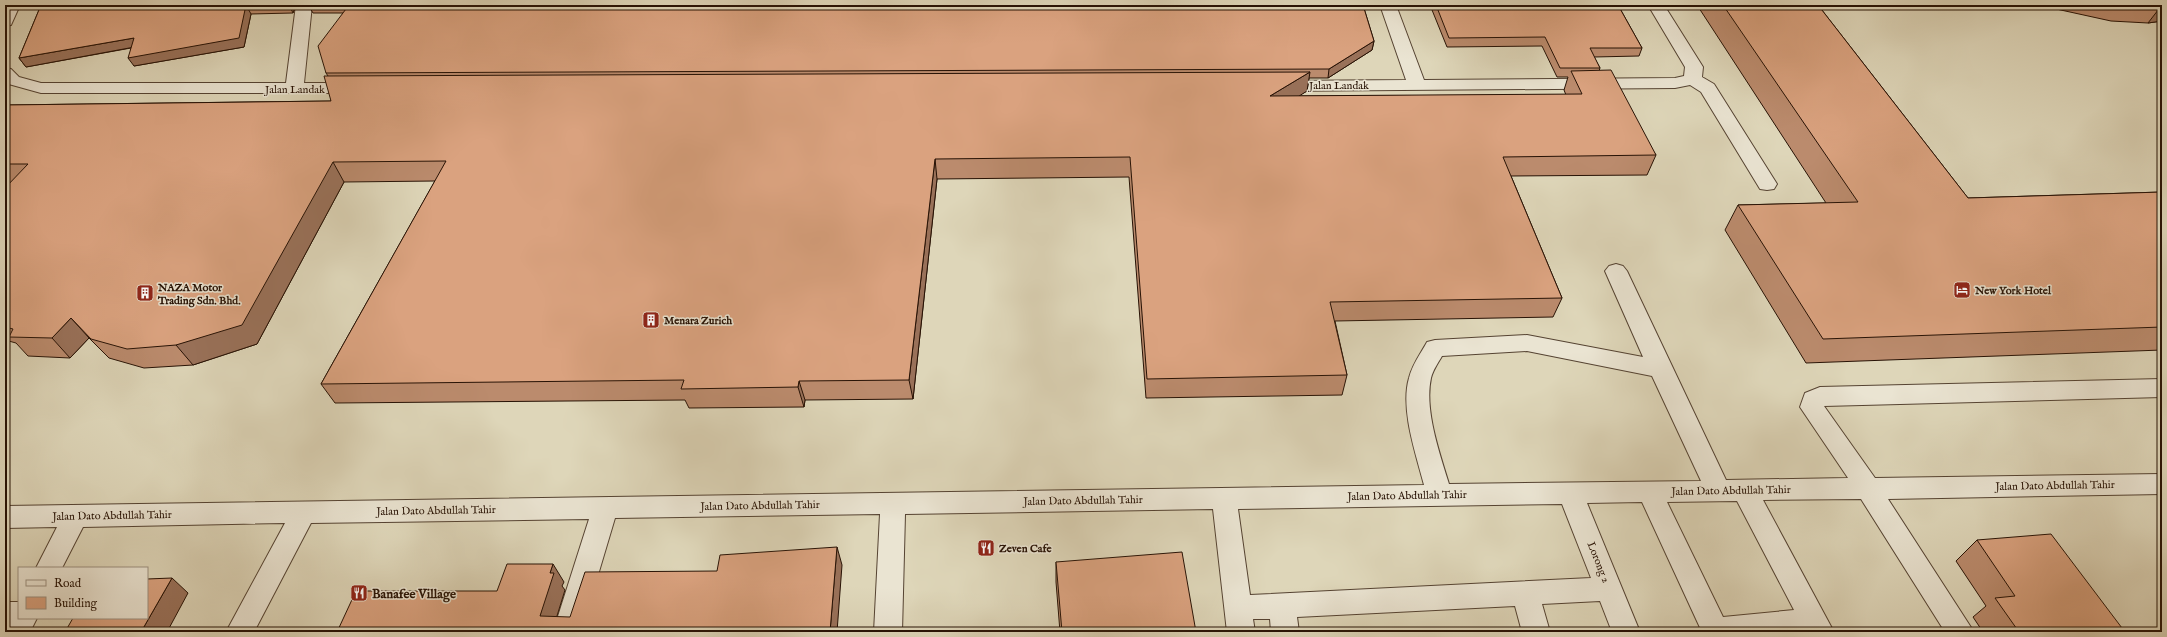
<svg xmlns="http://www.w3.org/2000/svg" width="2167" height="637" font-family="'IM FELL English',serif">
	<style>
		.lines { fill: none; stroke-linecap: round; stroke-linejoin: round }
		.minor-casing { stroke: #554332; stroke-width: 2 }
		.minor { fill: #eae4d2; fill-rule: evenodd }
		.wall { fill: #bb8b6d; stroke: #271205 }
		.shaded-wall { fill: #997159; stroke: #271205 }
		.building { fill: #daa27f; stroke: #271205 }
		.labels { text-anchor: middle; stroke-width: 3; stroke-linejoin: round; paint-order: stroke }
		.street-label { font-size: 11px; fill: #271205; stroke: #eae4d2 }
		.poi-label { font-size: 11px; font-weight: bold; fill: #271205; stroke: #eae4d2; text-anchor: start }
		.near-poi-label { font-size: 13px; font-weight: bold; fill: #271205; stroke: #eae4d2; text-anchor: start }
	</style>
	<rect width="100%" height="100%" fill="#ded6b9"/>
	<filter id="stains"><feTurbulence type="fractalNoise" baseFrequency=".005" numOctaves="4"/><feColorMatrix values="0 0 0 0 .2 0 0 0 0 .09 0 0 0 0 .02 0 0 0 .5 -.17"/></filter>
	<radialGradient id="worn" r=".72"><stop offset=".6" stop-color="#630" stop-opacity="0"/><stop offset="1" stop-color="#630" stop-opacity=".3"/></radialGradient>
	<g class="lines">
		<g class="minor-casing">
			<path id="minor" d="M5,5H20L11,25L5,26Z
				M296,5H312L304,83H356L362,84L365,88L362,92L356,93H41L5,83V68L11,69L19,77L41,83H286Z
				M1380,5H1396L1424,80L1675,78L1684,76L1685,67L1648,5H1664L1703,67L1702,77L1714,84L1777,184L1774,189L1767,190L1760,189L1701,92L1690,85L1675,88L1277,91L1271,90L1268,86L1271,82L1277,81L1406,80Z
				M1616,264L1623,266L1627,271L1726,480L1848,478L1800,407L1805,393L1820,387L2162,379V397L1824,406L1875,478L2162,474V494L1888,499L1974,632H1945L1861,499L1763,500L1834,632H1702L1642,502L1587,503L1640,632H1612L1600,601L1542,604L1550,632H1522L1515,606L1297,617L1299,632H1271L1270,619H1253L1255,632H1227L1213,509L905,514L902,632H874L880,514L615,518L581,632H553L589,519L311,523L254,632H226L285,523L83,527L62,568H36L57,527L5,528V506L1424,485C1416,454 1400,409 1409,378C1412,365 1421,353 1427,342L1435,340L1527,335L1643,357L1605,271L1609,266ZM1527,351L1652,376L1701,481L1449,484C1440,454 1424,410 1431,378C1433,370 1438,363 1442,356ZM1737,501L1794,610L1723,617L1667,502ZM1562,504L1591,578L1250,595L1238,509Z
				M5,602H19V618H37L30,632H5Z"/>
		</g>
		<use href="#minor" class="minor"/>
	</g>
	<path class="wall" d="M41,5H296L293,13L251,14L244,47L134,66L131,48L26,67L19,58Z
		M308,5H1363L1374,41L1372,50L1328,78H1309L1307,91L1298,96L1566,95L1564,90L1568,77H1557L1542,46L1447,47L1430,5H1618L1642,48L1639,56L1594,57L1600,68L1599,71L1656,155L1647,175L1511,176L1562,298L1553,317L1335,321L1347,375L1342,395L1146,398L1129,177L937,179L913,399L805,400L804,407L689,408L685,400L335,403L321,384L435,181L344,182L257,344L193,365L144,368L109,358L89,338L70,358L28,356L16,343L5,340V188L9,184H5V105L331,101L328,76L326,73L343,13H313Z
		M1697,5H1818L1968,198L2162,192V350L1806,363L1725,230L1738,205L1826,203Z
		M2038,5H2162V21L2148,23L2111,21Z
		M1977,540L2125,632H1983L1973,617L1986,606L1956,561Z
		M1056,562L1196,632H1060L1056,582Z"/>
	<path class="shaded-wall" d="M246,5L251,14L244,47L134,66L128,58Z
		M289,5H296L293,13Z
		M2162,5V21L2148,23Z
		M134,38L140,46L26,67L19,58Z
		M1374,41L1372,50L1328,78L1329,69Z
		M1310,72L1307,91L1268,116L1270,96Z
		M935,159L937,179L913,399L909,380Z
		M333,162L344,182L257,344L193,365L176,345Z
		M71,318L89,338L70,358L52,338Z
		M799,381L805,400L804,407L798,387Z
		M837,547L842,565L837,632H830Z
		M553,564L564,582L562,586L565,590L552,632L540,616L550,573Z
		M172,578L188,593L167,632H141Z"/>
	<path class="building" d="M41,5H246L239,38L128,58L134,38L19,58Z
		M349,5H1363L1374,41L1329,69L326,73L318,46Z
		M1436,5H1618L1642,48H1590L1600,68H1560L1545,37L1449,38Z
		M1723,5H1818L1968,198L2162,192V327L1823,339L1738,205L1858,202Z
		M1611,70L1656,155L1503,157L1562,298L1330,302L1347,375L1147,379L1130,157L935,159L909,380L799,381L798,387L681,389L684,380L321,384L446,161L333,162L242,325L176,345L127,349L91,339L71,318L52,338L9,337L13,329L5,327V188L28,164H5V105L331,101L324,76L1310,72L1270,96L1582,94L1571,71Z
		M2051,534L2125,632H2019L1995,598L2015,596L1977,540Z
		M837,547L830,632H337L356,591H497L507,564H553L550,573H554L540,616L570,617L585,572L717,571L720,555Z
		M1182,552L1196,632H1062L1056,562Z
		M172,578L141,632H65L73,618H147V579Z"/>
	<defs>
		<g id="hotel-square" transform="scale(0.9)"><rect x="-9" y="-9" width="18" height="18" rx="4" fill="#8f2418" stroke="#eae4d2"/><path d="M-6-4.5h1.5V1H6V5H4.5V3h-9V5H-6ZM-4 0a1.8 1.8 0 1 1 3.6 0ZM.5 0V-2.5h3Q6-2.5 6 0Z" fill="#fff"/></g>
		<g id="building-square" transform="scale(0.9)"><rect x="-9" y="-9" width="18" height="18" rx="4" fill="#8f2418" stroke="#eae4d2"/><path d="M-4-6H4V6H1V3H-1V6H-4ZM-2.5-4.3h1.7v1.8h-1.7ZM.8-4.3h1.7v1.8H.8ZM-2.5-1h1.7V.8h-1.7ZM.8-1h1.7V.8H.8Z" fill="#fff"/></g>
		<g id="restaurant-square" transform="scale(0.9)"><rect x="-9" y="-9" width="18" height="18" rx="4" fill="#8f2418" stroke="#eae4d2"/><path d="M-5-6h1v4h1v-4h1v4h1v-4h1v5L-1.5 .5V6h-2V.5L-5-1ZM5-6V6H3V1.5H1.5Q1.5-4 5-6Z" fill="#fff"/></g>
	</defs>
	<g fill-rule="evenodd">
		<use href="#hotel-square" x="1962" y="290"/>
		<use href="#building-square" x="145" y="293"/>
		<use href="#building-square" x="651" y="320"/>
		<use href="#restaurant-square" x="986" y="548"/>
		<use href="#restaurant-square" x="359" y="593"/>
	</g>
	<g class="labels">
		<g class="street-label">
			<text x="1339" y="89">Jalan Landak</text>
			<text x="295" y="93">Jalan Landak</text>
			<text transform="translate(2055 485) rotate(-1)" y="4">Jalan Dato Abdullah Tahir</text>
			<text transform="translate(1731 490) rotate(-1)" y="4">Jalan Dato Abdullah Tahir</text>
			<text transform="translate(1407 495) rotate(-1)" y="4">Jalan Dato Abdullah Tahir</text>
			<text transform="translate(1083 500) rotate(-1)" y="4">Jalan Dato Abdullah Tahir</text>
			<text transform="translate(760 505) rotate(-1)" y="4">Jalan Dato Abdullah Tahir</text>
			<text transform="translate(436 510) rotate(-1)" y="4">Jalan Dato Abdullah Tahir</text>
			<text transform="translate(112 515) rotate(-1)" y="4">Jalan Dato Abdullah Tahir</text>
			<text transform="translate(1599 562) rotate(68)" y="4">Lorong 2</text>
		</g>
		<g class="poi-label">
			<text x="158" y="291">NAZA Motor<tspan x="158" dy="13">Trading Sdn. Bhd.</tspan></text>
			<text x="1975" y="294">New York Hotel</text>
			<text x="664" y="324">Menara Zurich</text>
			<text x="999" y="552">Zeven Cafe</text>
		</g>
		<g class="near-poi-label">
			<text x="372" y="598">Banafee Village</text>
		</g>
	</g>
	<rect width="2167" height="637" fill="none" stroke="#ded6b9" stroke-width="20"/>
	<rect x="6" y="6" width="2155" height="625" fill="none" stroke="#271205" stroke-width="2"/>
	<rect x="10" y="10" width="2147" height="617" fill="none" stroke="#271205"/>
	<rect x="18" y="567" width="130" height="52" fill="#eae4d2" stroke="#9c9080"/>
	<rect x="26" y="580" width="20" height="6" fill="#eae4d2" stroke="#9c9080"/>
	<text x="54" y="587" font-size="12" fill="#271205">Road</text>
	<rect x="26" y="597" width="20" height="12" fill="#daa27f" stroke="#9c9080"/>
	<text x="54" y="607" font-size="12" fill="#271205">Building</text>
	<rect width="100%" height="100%" filter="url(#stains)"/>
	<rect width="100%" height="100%" fill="url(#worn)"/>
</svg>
